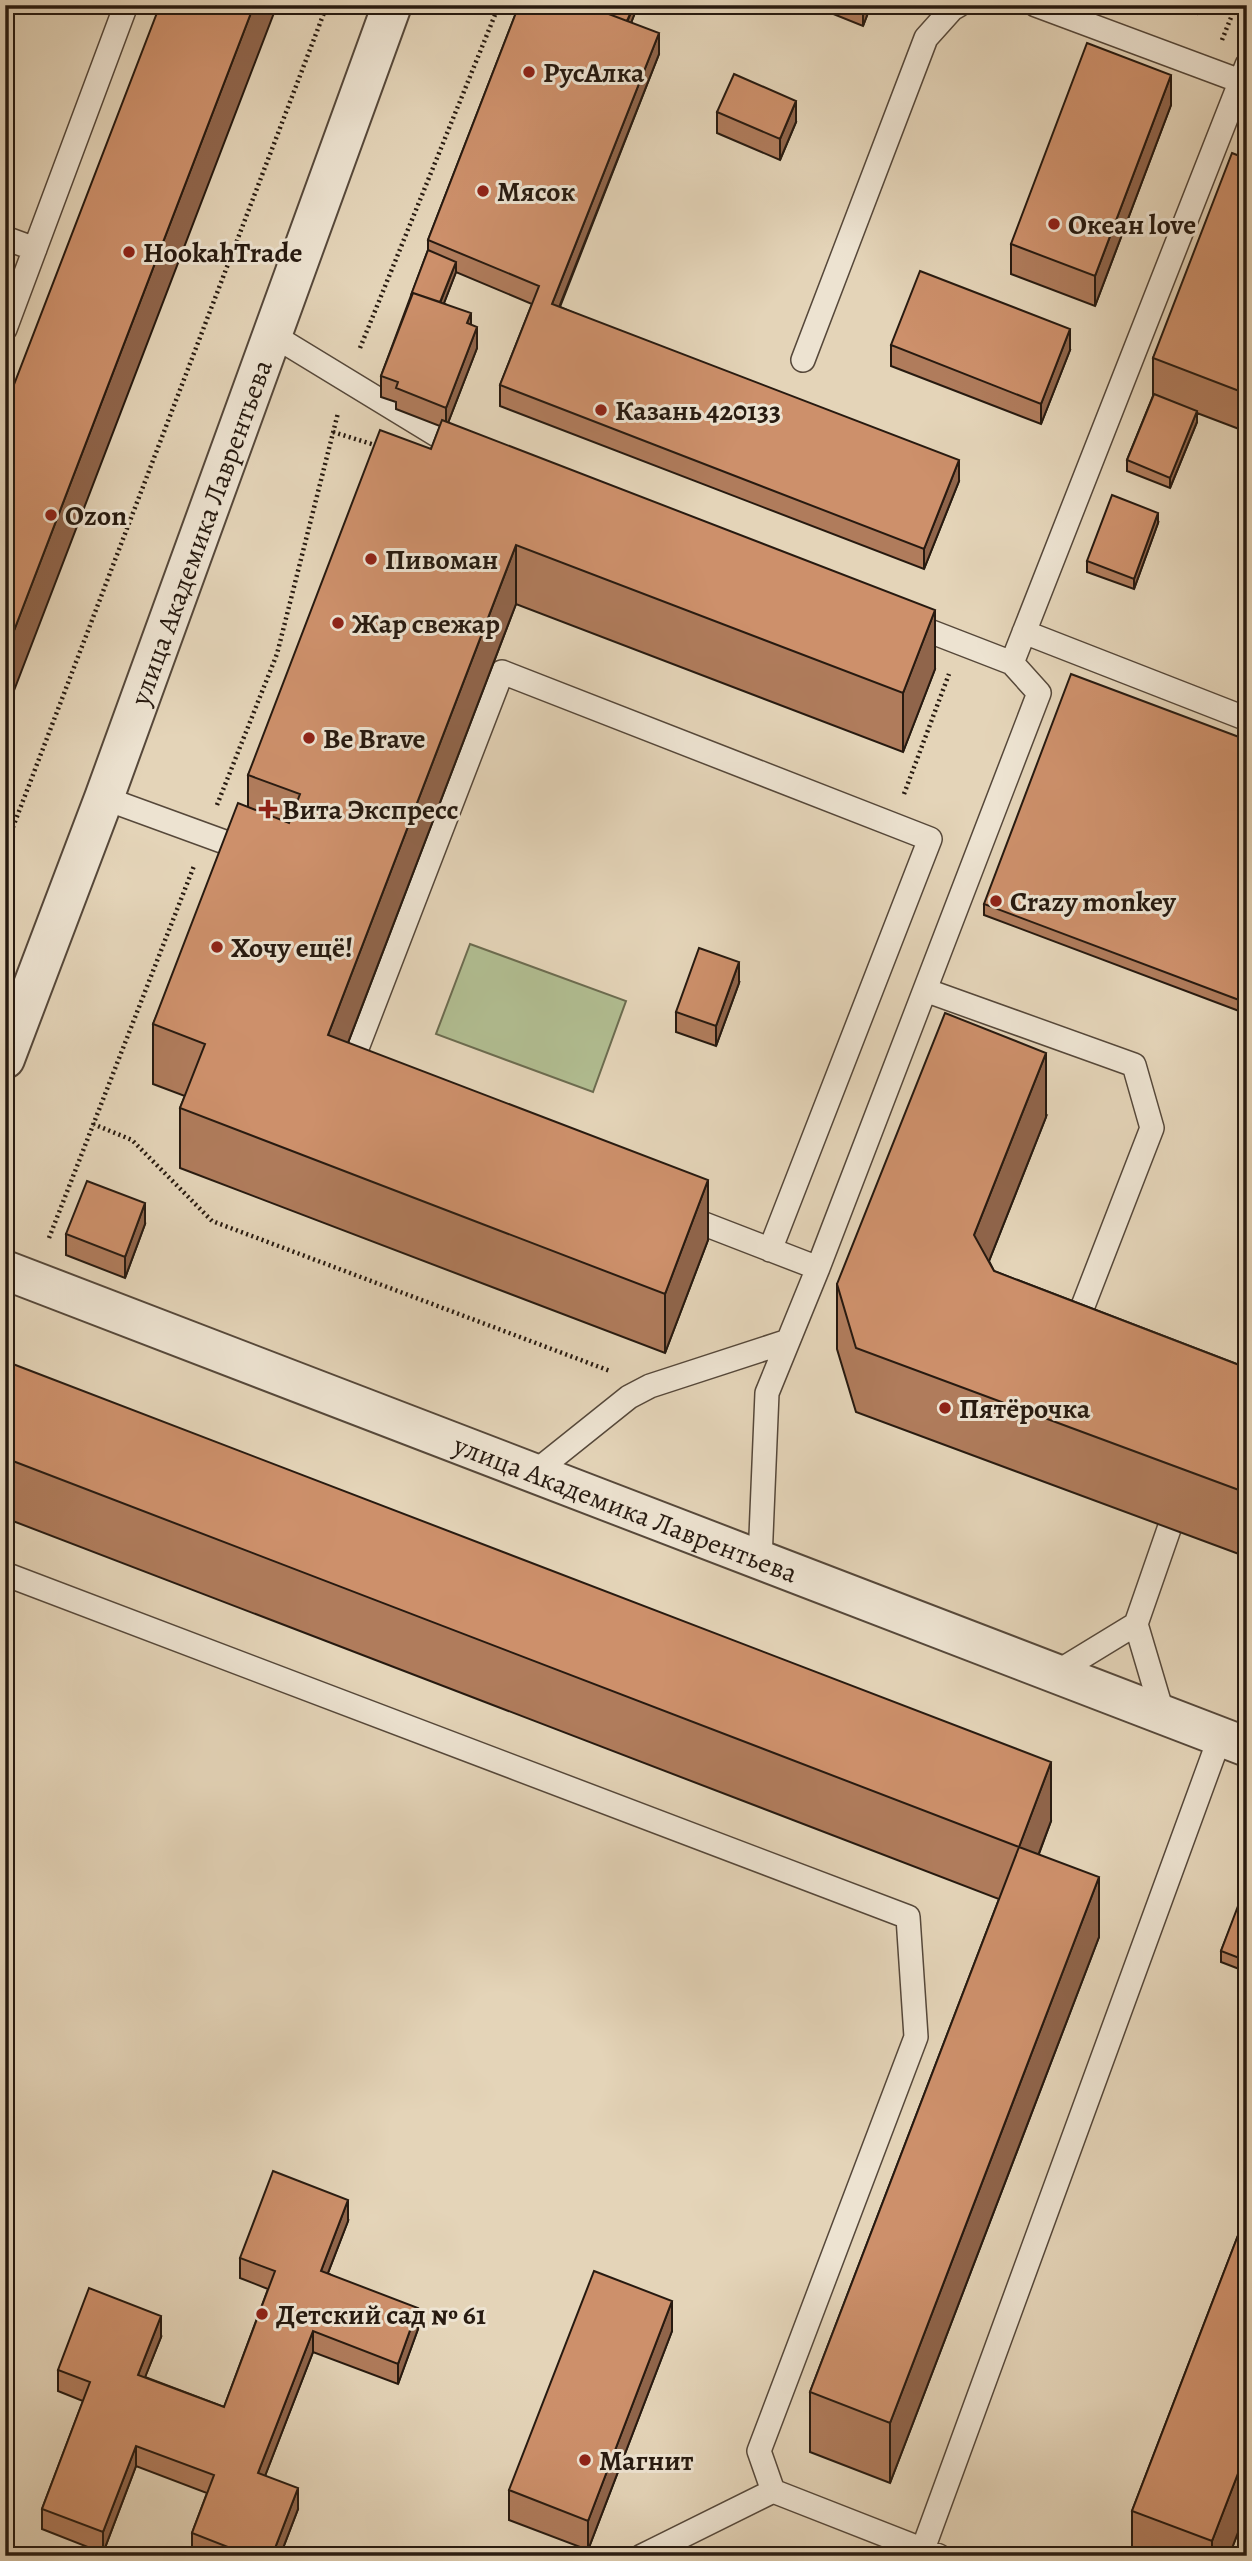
<svg xmlns="http://www.w3.org/2000/svg" width="1252" height="2561" font-family="Alegreya,serif">
	<style>
		.green { fill: #b1bd91; stroke: #6c6c50; stroke-width: 2 }
		.lines { fill: none; stroke-linecap: round; stroke-linejoin: round }
		.lane-casing { stroke: #56483a; stroke-width: 26 }
		.street-casing { stroke: #56483a; stroke-width: 42 }
		.path { stroke: #271a10; stroke-width: 4.5; stroke-dasharray: 2 3.5; stroke-linecap: butt }
		.lane { stroke: #ede3d1; stroke-width: 23 }
		.street { stroke: #ede3d1; stroke-width: 38 }
		.wall { fill: #b07c5c; stroke: #271a10; stroke-width: 2 }
		.shaded-wall { fill: #90654b; stroke: #271a10; stroke-width: 2 }
		.building { fill: #cd906b; stroke: #271a10; stroke-width: 2 }
		.poi-dot { fill: #8f2418; stroke: #ede3d1; stroke-width: 2.5 }
		.labels { text-anchor: middle; stroke-width: 6; stroke-linejoin: round; paint-order: stroke }
		.poi-label { font-size: 28px; font-weight: bold; fill: #271a10; stroke: #ede3d1; text-anchor: start }
		.street-label { font-size: 28px; fill: #271a10; stroke: #ede3d1 }
	</style>
	<rect width="100%" height="100%" fill="#e4d4b8"/>
	<filter id="stains"><feTurbulence type="fractalNoise" baseFrequency=".00286" numOctaves="4"/><feColorMatrix values="0 0 0 0 .2 0 0 0 0 .09 0 0 0 0 .02 0 0 0 .5 -.17"/></filter>
	<radialGradient id="worn" r=".72"><stop offset=".6" stop-color="#630" stop-opacity="0"/><stop offset="1" stop-color="#630" stop-opacity=".3"/></radialGradient>
	<path class="green" d="M470,944L626,1001L593,1092L436,1034Z"/>
	<g class="lines">
		<g class="lane-casing">
			<path id="lane" d="M1036,5L1240,81
				M5,238L35,249
				M5,329L126,5
				M271,334L463,451
				M803,360L926,38L952,9L959,5
				M906,622L1012,663L1247,65
				M1024,632L1247,719
				M104,798L252,852
				M925,990L1134,1065L1152,1128L1076,1324L1086,1328
				M347,1074L502,672L930,839L770,1250
				M681,1215L818,1268
				M534,1473L629,1397L650,1386L788,1341
				M760,1560L767,1393L818,1268L1039,693L1012,663
				M5,1574L908,1917L916,2037L759,2451L773,2491L939,2556
				M1136,1624L1169,1529
				M1054,1674L1136,1624L1163,1715
				M923,2549L1220,1737
				M642,2556L773,2491"/>
		</g>
		<g class="street-casing">
			<g id="street">
				<path id="s1" d="M5,1059L104,798L392,5"/>
				<path id="s2" d="M5,1270L1247,1747"/>
			</g>
		</g>
		<path class="path" d="M1222,40L1236,5
			M360,348L499,5
			M333,432L378,446
			M904,794L949,674
			M217,805L277,654L338,413
			M5,848L327,5
			M93,1124L132,1140L212,1221L610,1371
			M49,1238L194,866"/>
		<use href="#lane" class="lane"/>
		<use href="#street" class="street"/>
	</g>
	<path class="wall" d="M519,5H638L631,23L659,54L560,307L959,481L924,569L500,406V385L532,304L456,272L444,303L471,325L477,348L448,423L935,669L903,752L516,604L348,1043L708,1240L665,1353L180,1168V1108L185,1096L153,1084V1024L248,807V775L431,449L440,426L396,409V402L381,397V376L428,250V240Z
		M811,5H871L863,26Z
		M1175,5H1201L1197,14Z
		M1171,105L1095,306L1011,274V244Z
		M717,112L796,122L780,160L717,133Z
		M1247,159V432L1197,413V422L1170,488L1127,471V460L1153,396V358Z
		M891,345L1070,350L1041,424L891,366Z
		M1158,523L1134,589L1087,572V561Z
		M1247,740V1014L984,915V904Z
		M739,983L716,1046L676,1032V1012Z
		M1046,1117L989,1261L994,1271L1247,1368V1557L856,1412L837,1349V1284Z
		M145,1224L125,1278L66,1255V1234Z
		M5,1361L1051,1821L1039,1854L1099,1937L890,2483L810,2452V2392L999,1899L5,1518Z
		M1247,1886V1972L1221,1962V1951Z
		M1247,2212V2509L1229,2556H1132V2511Z
		M348,2221L328,2273L418,2329L398,2384L313,2352L265,2476L298,2509L280,2556H197L192,2554V2533L207,2493L136,2466L103,2553L42,2529V2509L83,2401L58,2391V2370L161,2337L145,2377L224,2407L268,2289L240,2278V2258Z
		M672,2331L588,2550L509,2520V2490Z"/>
	<path class="shaded-wall" d="M254,5H277L5,714V654Z
		M634,5H638L624,41V30Z
		M863,5H871L863,26Z
		M659,33V54L552,325V304Z
		M1171,75V105L1095,306V276Z
		M796,101V122L780,160V139Z
		M456,262V272L439,316V306Z
		M471,313V334L467,323Z
		M477,327V348L446,428V408Z
		M1070,329V350L1041,424V404Z
		M1197,411V422L1170,488V478Z
		M959,460V481L924,569V549Z
		M1158,513V523L1134,589V579Z
		M516,545V604L328,1095V1035Z
		M935,610V669L903,752V693Z
		M739,962V983L716,1046V1026Z
		M1046,1053V1117L974,1299V1235Z
		M708,1180V1240L665,1353V1294Z
		M145,1203V1224L125,1278V1257Z
		M1051,1762V1821L1019,1906V1847Z
		M1099,1877V1937L890,2483V2423Z
		M348,2200V2221L321,2291V2271Z
		M672,2301V2331L588,2550V2521Z
		M418,2308V2329L398,2384V2364Z
		M161,2316V2337L138,2395V2375Z
		M313,2331V2352L258,2494V2473Z
		M136,2446V2466L103,2553V2532Z
		M1247,2450V2509L1229,2556H1212V2541Z
		M298,2488V2509L280,2556H272Z"/>
	<path class="building" d="M160,5H254L5,654V408Z
		M519,5H585L659,33L552,304L959,460L924,549L500,385L539,286L428,240Z
		M585,5H634L627,21Z
		M1087,43L1171,75L1095,276L1011,244Z
		M734,74L796,101L780,139L717,112Z
		M1232,153L1247,159V394L1153,358Z
		M428,250L456,262L440,302L413,293L411,295Z
		M920,271L1070,329L1041,404L891,345Z
		M413,293L471,313L467,323L477,327L446,408L396,388L398,382L381,376Z
		M1154,394L1197,411L1170,478L1127,460Z
		M442,420L935,610L903,693L516,545L328,1035L708,1180L665,1294L180,1108L205,1044L153,1024L238,803L289,823L300,794L248,775L380,430L431,449Z
		M1112,495L1158,513L1134,579L1087,561Z
		M1071,674L1247,740V1003L984,904Z
		M699,948L739,962L716,1026L676,1012Z
		M945,1013L1046,1053L974,1235L994,1271L1247,1368V1493L856,1348L837,1284Z
		M87,1181L145,1203L125,1257L66,1234Z
		M5,1361L1051,1762L1019,1847L5,1458Z
		M1019,1847L1099,1877L890,2423L810,2392Z
		M1246,1885L1247,1886V1961L1221,1951Z
		M273,2171L348,2200L321,2271L418,2308L398,2364L313,2331L258,2473L298,2488L272,2556H251L192,2533L214,2475L136,2446L103,2532L42,2509L90,2382L58,2370L89,2288L161,2316L138,2375L224,2407L275,2271L240,2258Z
		M1247,2212V2450L1212,2541L1132,2511Z
		M594,2271L672,2301L588,2521L509,2490Z"/>
	<g class="poi-dot">
		<circle cx="529" cy="72" r="7"/>
		<circle cx="483" cy="191" r="7"/>
		<circle cx="1054" cy="224" r="7"/>
		<circle cx="129" cy="252" r="7"/>
		<circle cx="601" cy="410" r="7"/>
		<circle cx="51" cy="515" r="7"/>
		<circle cx="371" cy="559" r="7"/>
		<circle cx="338" cy="623" r="7"/>
		<circle cx="309" cy="738" r="7"/>
		<path d="M264.5 798.5h7v7h7v7h-7v7h-7v-7h-7v-7h7z"/>
		<circle cx="996" cy="901" r="7"/>
		<circle cx="217" cy="947" r="7"/>
		<circle cx="945" cy="1408" r="7"/>
		<circle cx="262" cy="2314" r="7"/>
		<circle cx="585" cy="2460" r="7"/>
	</g>
	<g class="labels">
		<g class="poi-label">
			<text x="543" y="82">РусАлка</text>
			<text x="497" y="201">Мясок</text>
			<text x="1068" y="234">Океан love</text>
			<text x="143" y="262">HookahTrade</text>
			<text x="615" y="420">Казань 420133</text>
			<text x="65" y="525">Ozon</text>
			<text x="385" y="569">Пивоман</text>
			<text x="352" y="633">Жар свежар</text>
			<text x="323" y="748">Be Brave</text>
			<text x="282" y="819">Вита Экспресс</text>
			<text x="1010" y="911">Crazy monkey</text>
			<text x="231" y="957">Хочу ещё!</text>
			<text x="959" y="1418">Пятёрочка</text>
			<text x="276" y="2324">Детский сад № 61</text>
			<text x="599" y="2470">Магнит</text>
		</g>
		<g class="street-label">
			<text dy="10" stroke="none"><textPath href="#s1" startOffset="562">улица Академика Лаврентьева</textPath></text>
			<text dy="10" stroke="none"><textPath href="#s2" startOffset="665">улица Академика Лаврентьева</textPath></text>
		</g>
	</g>
	<rect width="1252" height="2561" fill="none" stroke="#e4d4b8" stroke-width="28"/>
	<rect x="7" y="7" width="1238" height="2547" fill="none" stroke="#271a10" stroke-width="3.5"/>
	<rect x="14" y="14" width="1224" height="2533" fill="none" stroke="#271a10" stroke-width="2"/>
	<rect width="100%" height="100%" filter="url(#stains)"/>
	<rect width="100%" height="100%" fill="url(#worn)"/>
</svg>
